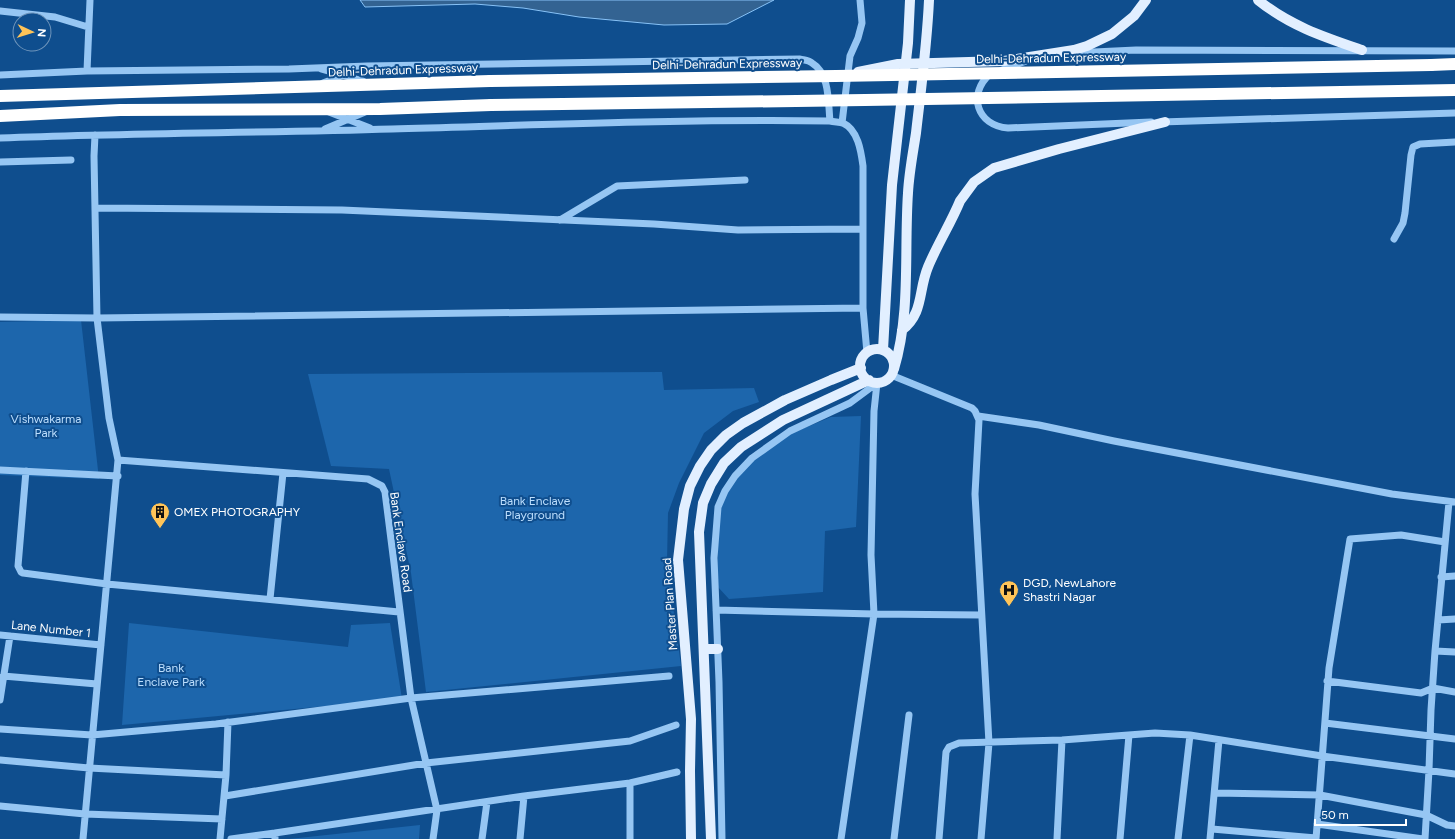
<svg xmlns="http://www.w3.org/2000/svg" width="1455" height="839" font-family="Figtree,sans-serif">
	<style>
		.green { fill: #1d66ac }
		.water { fill: #336392; stroke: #87c2f7 }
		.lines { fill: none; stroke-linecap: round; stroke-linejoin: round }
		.minor { stroke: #96c6f3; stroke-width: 7 }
		.major { stroke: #e2efff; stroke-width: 10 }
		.highway { stroke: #fff; stroke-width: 12 }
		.major-bridge { stroke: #e2efff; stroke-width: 10 }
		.highway-bridge { stroke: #fff; stroke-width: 12 }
		.labels { text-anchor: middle; stroke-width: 4; stroke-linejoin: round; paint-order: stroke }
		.street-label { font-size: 12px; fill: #fff; stroke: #0f4e8e }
		.park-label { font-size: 12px; fill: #bddffe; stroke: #0f4e8e }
		.poi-label { font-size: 12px; fill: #fff; stroke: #0f4e8e; text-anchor: start }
	</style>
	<rect width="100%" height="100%" fill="#0f4e8e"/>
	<path class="green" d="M81,320L99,479L0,475V322Z
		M662,372L664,390L754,388L759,402L733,411L704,433L679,483L668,513L667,562L681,666L426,692L411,573L389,469L331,466L308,374Z
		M861,416L856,527L825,531L823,592L729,599L717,586L719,506L742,468L785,436L831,417Z
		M129,623L348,647L351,625L390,623L402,699L122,725Z
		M420,825L419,839H289Z"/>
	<path class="water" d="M360,0H774L727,24L664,25L579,17L523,8L475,4L365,7Z"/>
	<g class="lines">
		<path class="minor" d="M0,11L55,17L88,27
			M1073,53L1136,50L1455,51
			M321,69L363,81
			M1002,70L1026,61
			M87,71L90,0
			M990,74C967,94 977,126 1008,128L1151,122
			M0,75L87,71L289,69L367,66L800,59C803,60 809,60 812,63C830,74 828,102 830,121
			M323,83L362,68
			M329,112L370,128
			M1161,122L1455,113
			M842,123L850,56L858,38L862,23L860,0
			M325,129L365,112
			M0,138C131,133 261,133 392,129C538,125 684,119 830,121C834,122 839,122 843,123C858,130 861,151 863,166V308L867,353
			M0,162L71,160
			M95,208L342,210L654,224L738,230L863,229
			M560,220L617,186L745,180
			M1394,239L1403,223L1405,213L1411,155L1413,147L1420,144L1455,142
			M0,317L97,318L863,308
			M891,375L972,408L975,411L979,420L975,494L989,743L981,839
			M978,416L1039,425L1114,441L1392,494L1455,502
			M118,460L368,479L382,486L385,492L411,698L437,810L433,839
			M0,470L118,476
			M26,471L18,566L21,572L23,573L107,584L399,612
			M1441,577L1455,576
			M270,599L283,473
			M716,610L874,614L981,615
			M1438,620L1455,619
			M0,635L101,645
			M1435,651L1455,652
			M3,676L97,684
			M1327,681L1421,693L1433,688L1455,692
			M0,700L10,636
			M1325,723L1455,739
			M0,729L92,735L216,724L411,698L669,676
			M0,760L89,768L226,775
			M630,783V839
			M1215,793L1320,795L1426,815L1447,825L1455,826
			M225,796L426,763L630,741L676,725
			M0,806L85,814L222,819
			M1317,824L1423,839
			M1212,829L1316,838
			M83,839L118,460L109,418L97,318L94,156L95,135
			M220,839L226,775L228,722
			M231,839L275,833
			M275,839V833L524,796L630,783L677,772
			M482,839L487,802
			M520,839L524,796
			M722,839L719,682L714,558L718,507L725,491L735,476L752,458L790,431L850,403L877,383
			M841,839L874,614L871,555L874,411L877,383
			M894,839L909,715
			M939,839L946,752L949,747L959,743L1062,740L1155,733L1190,735L1322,756L1455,774
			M1057,839L1062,740
			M1120,839L1129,735
			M1178,839L1190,735
			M1210,839L1219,740
			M1316,839L1329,668L1350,539L1401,535L1445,542
			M1425,839L1429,770L1431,710L1435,651L1449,502"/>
		<path class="major" d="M1258,0C1290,26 1324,37 1362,50
			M902,330C924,313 918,291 928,267C937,245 951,223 960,201L974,182L994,168L1059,149L1165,122
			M860 366a17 17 0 1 1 34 0a17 17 0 1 1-34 0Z
			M883,350L892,185L908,43L910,0
			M894,369C911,313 904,251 908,193C909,173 913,153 916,133C921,89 927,45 929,0
			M704,649H718
			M691,839L690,771L691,719L678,560L684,509L690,486L700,466L711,450L726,435L743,423L785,400L831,380L861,368
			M711,839L699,532L703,503L711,484L724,463L741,447L783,420L869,380"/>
		<path class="highway" d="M1431,65L1455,64
			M0,96L490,81
			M0,116L120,110L380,109L491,105"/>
		<path class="major-bridge" d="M858,72L898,64L1004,61L1074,50L1087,46L1112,34L1134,16L1146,0"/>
		<path class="highway-bridge" d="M490,81L836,76L1431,65
			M491,105L865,100L1455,90"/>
	</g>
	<defs>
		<g id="building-pin" transform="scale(1)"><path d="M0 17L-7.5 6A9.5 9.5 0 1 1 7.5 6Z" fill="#ffc458" stroke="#0f4e8e"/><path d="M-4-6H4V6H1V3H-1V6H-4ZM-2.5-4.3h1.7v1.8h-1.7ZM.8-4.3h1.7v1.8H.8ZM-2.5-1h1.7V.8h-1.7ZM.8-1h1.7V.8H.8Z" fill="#111"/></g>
		<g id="hospital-pin" transform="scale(1)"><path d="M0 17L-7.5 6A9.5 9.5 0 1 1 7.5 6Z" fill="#ffc458" stroke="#0f4e8e"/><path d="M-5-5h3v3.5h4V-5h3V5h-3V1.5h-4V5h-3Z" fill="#111"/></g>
	</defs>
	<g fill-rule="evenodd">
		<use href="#building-pin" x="160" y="512"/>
		<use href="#hospital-pin" x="1009" y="590"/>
	</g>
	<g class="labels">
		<g class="street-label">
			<text transform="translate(1051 58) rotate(-1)" y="4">Delhi-Dehradun Expressway</text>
			<text transform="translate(727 64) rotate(-1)" y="4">Delhi-Dehradun Expressway</text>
			<text transform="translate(403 70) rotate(-2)" y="4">Delhi-Dehradun Expressway</text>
			<text transform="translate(401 542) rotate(82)" y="4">Bank Enclave Road</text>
			<text transform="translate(670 604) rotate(-94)" y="4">Master Plan Road</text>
			<text transform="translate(51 629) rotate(6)" y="4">Lane Number 1</text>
		</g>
		<g class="park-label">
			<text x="46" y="423">Vishwakarma<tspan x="46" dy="14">Park</tspan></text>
			<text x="535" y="505">Bank Enclave<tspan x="535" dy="14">Playground</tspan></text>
			<text x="171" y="672">Bank<tspan x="171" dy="14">Enclave Park</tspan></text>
		</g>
		<g class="poi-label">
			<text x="174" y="516">OMEX PHOTOGRAPHY</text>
			<text x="1023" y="587">DGD, NewLahore<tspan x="1023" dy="14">Shastri Nagar</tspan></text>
		</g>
	</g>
	<g transform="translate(32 32) rotate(94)"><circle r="19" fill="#0f4e8e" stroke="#6f95bb"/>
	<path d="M0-3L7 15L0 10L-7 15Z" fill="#ffc458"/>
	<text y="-6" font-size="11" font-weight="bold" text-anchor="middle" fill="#ffffff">N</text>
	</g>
	<path d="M1315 819v6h91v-6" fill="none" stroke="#ffffff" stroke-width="2"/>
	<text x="1321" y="819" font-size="12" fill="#ffffff" stroke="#0f4e8e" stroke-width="3" paint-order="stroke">50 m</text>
</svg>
